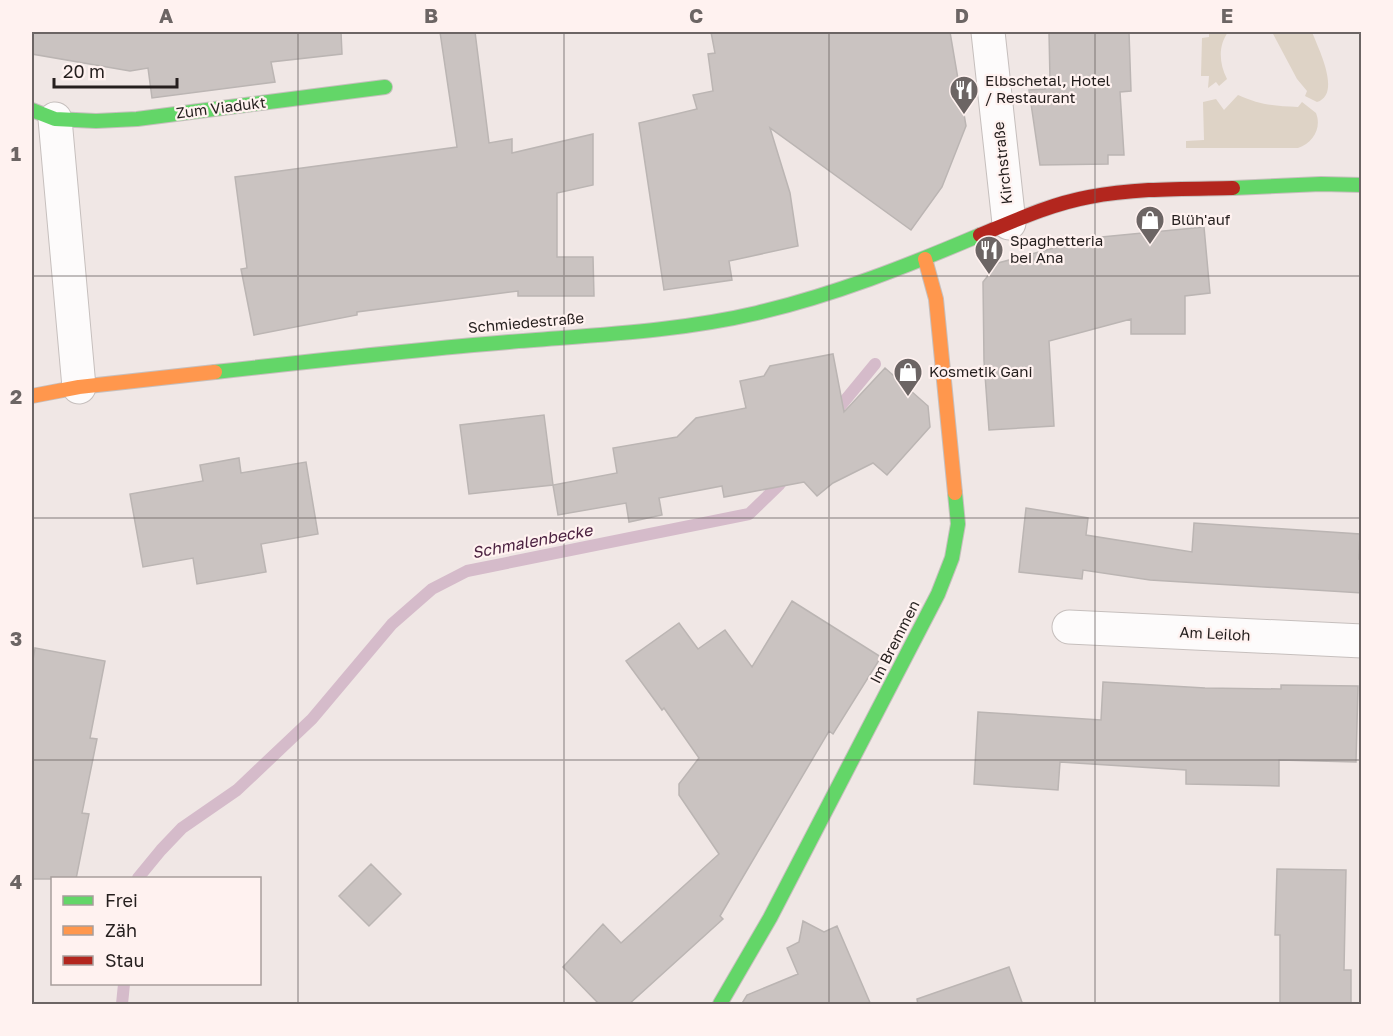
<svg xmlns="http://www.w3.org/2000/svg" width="1393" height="1036" font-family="'Golos Text',sans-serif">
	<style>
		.green { fill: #ded3c6 }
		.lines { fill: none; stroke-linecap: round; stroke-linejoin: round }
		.stream { stroke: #d5bbca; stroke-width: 12 }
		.building { fill: #cac3c1; stroke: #bbb5b3; stroke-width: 1.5 }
		.street-casing { stroke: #c6bfbd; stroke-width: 35 }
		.fast-casing { stroke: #c6bfbd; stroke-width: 16 }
		.slow-casing { stroke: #c6bfbd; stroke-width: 16 }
		.jam-casing { stroke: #c6bfbd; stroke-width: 16 }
		.street { stroke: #fdfbfb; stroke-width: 33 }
		.fast { stroke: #63d668; stroke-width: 14 }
		.slow { stroke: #ff974d; stroke-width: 14 }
		.jam { stroke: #b3261e; stroke-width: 14 }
		.grid { fill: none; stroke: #6c6564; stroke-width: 1.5; stroke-opacity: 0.55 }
		.labels { text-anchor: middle; stroke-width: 4.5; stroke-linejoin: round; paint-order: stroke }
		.poi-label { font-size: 15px; fill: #251f1e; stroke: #fff2f0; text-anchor: start }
		.street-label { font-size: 15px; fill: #251f1e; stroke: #fff2f0 }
		.water-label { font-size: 16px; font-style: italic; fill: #4c2241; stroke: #fff2f0 }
		.neatline { fill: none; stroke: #6c6564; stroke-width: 2 }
		.grid-label { font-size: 20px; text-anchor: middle; font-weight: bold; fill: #6c6564 }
	</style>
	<rect width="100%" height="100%" fill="#f0e7e5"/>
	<path class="green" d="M1209,32H1228C1218,46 1219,63 1227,79L1219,86L1216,82L1208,88L1209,76H1201L1202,38L1209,37Z
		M1272,32H1312C1318,48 1342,94 1317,102L1305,96L1307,91L1297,79Z
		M1238,95C1260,105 1274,106 1298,107L1302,102L1316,113C1322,128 1313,143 1298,148H1186V141L1204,140L1203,102L1216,99L1224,110Z"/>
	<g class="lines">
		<path class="stream" d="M833,415L875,364
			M138,878L161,850L182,828L237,790L312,719L392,624L432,589L467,571L749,514L779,485L787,474
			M122,1004L124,984"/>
	</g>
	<path class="building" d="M32,32H341L342,54L271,62L275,82L152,98L148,68L130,71L32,54Z
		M440,32H475L489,143L512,139V153L593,134V185L557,193V257H593L594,296H518V291L357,312V315L254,335L241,269L247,268L235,177L457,147Z
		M711,32H950L966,126L942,187L911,230L770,128L790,193L798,246L729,261L732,280L664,290L639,123L697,109L693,95L713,91L708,54L715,53Z
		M1049,32H1129L1131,91L1120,92L1124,155H1108V164L1040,165L1029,90L1045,89V81L1050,80Z
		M1204,227L1210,293L1185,296V334H1131V319L1049,341L1054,426L989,430L984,361L983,282L998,263L1091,238Z
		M833,354L844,412L885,368L928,406L930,427L887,475L873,463L833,483L817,496L804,482L724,497L722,486L659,498L662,515L629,522L626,503L558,515L553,485L617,473L613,448L677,437L696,418L746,408L740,381L764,376L770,366Z
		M544,415L553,485L469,494L460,425Z
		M239,458L241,473L306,462L318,534L261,544L266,572L197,584L193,558L143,567L130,494L203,481L200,465Z
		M1026,508L1088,518L1086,535L1192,552L1194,523L1360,534L1359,559H1362V593L1150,580L1083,570L1082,579L1019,572Z
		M792,601L881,657L833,734L829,731L720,916L723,919L628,1005H600L563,967L603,924L621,943L719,854L679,795V784L699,758L664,708L662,710L626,661L679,623L698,649L725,630L752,667Z
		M35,648L105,661L90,738L97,739L82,813L89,814L76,879H32V666Z
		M1103,682L1205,688L1281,689V685L1358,686L1356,762L1279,760V786L1186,784V770L1060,762L1058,790L974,784L978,712L1101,720Z
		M371,864L401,894L369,926L339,896Z
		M1277,869L1346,870L1344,970H1351V1005H1280V935H1275Z
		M803,921L824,932L837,926L871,1005H741L747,995L798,974L787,948L799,942Z
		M1009,967L1023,1005H918L917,999Z"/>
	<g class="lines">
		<g class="street-casing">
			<path id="street" d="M988,32L1009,223
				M55,119L79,387
				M1069,627L1362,641"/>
		</g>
		<g class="fast-casing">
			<path id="fast" d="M32,110L55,119L96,121L137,119L385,87
				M1233,188L1321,184L1362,185
				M215,372C313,361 411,350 509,342C592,335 676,332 757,313C834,295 907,266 980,235
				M720,1004L770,918L938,594L952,558L958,524L955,493"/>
		</g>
		<g class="slow-casing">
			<path id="slow" d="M925,259L936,299L955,493
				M32,396L79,387L215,372"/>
		</g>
		<g class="jam-casing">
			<path id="jam" d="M980,235C1016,220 1051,204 1089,197C1136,188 1185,189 1233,188"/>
		</g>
		<use href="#street" class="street"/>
		<use href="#fast" class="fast"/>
		<use href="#slow" class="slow"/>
		<use href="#jam" class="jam"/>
	</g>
	<path class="grid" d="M298,32V1004M564,32V1004M829,32V1004M1095,32V1004M32,276H1362M32,518H1362M32,760H1362"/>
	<defs>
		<g id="restaurant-pin" transform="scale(1.5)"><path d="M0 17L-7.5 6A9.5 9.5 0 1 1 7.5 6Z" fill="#6c6564" stroke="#fff2f0"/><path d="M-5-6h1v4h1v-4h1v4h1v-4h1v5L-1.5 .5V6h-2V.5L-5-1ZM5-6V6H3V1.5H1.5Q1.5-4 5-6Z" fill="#fff"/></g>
		<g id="shop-pin" transform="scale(1.5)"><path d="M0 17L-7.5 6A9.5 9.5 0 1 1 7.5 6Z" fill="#6c6564" stroke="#fff2f0"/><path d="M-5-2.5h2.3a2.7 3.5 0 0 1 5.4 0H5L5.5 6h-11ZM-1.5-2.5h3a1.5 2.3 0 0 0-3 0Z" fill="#fff"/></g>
	</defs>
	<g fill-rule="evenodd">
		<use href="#restaurant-pin" x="964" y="90"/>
		<use href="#shop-pin" x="1150" y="220"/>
		<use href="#restaurant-pin" x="989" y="250"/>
		<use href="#shop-pin" x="908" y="372"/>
	</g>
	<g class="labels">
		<g class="poi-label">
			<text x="985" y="86">Elbschetal, Hotel<tspan x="985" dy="17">/ Restaurant</tspan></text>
			<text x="1171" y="225">Blüh'auf</text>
			<text x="1010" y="246">Spaghetteria<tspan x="1010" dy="17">bei Ana</tspan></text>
			<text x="929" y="377">Kosmetik Gani</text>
		</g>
		<g class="street-label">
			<text transform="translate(221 108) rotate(-7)" y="5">Zum Viadukt</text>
			<text transform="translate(1003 163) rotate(-96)" y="5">Kirchstraße</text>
			<text transform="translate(526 323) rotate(-5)" y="5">Schmiedestraße</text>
			<text transform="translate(1215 634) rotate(3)" y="5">Am Leiloh</text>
			<text transform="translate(895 642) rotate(-63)" y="5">Im Bremmen</text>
		</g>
		<g class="water-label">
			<text transform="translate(532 541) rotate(-11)" y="6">Schmalenbecke</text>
		</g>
	</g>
	<rect width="1393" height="1036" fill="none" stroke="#fff2f0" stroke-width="66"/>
	<rect x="51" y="877" width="210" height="108" fill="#fff2f0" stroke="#a89e9c" stroke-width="1.5"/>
	<rect x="63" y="896" width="30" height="9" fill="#63d668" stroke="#a89e9c" stroke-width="1.5"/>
	<text x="105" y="907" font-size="18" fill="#251f1e">Frei</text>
	<rect x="63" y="926" width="30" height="9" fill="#ff974d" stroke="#a89e9c" stroke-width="1.5"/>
	<text x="105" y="937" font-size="18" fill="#251f1e">Zäh</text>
	<rect x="63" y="956" width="30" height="9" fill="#b3261e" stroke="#a89e9c" stroke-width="1.5"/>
	<text x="105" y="967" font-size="18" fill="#251f1e">Stau</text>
	<path d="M54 78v9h123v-9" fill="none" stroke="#251f1e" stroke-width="3"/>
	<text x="63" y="78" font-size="18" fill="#251f1e" stroke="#fff2f0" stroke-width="4.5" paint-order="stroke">20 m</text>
	<rect x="33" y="33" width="1327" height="970" class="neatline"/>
	<g class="grid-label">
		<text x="166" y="23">A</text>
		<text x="431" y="23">B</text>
		<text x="696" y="23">C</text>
		<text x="962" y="23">D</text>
		<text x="1227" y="23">E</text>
		<text x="16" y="161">1</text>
		<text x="16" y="404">2</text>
		<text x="16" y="646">3</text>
		<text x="16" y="889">4</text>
	</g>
</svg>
